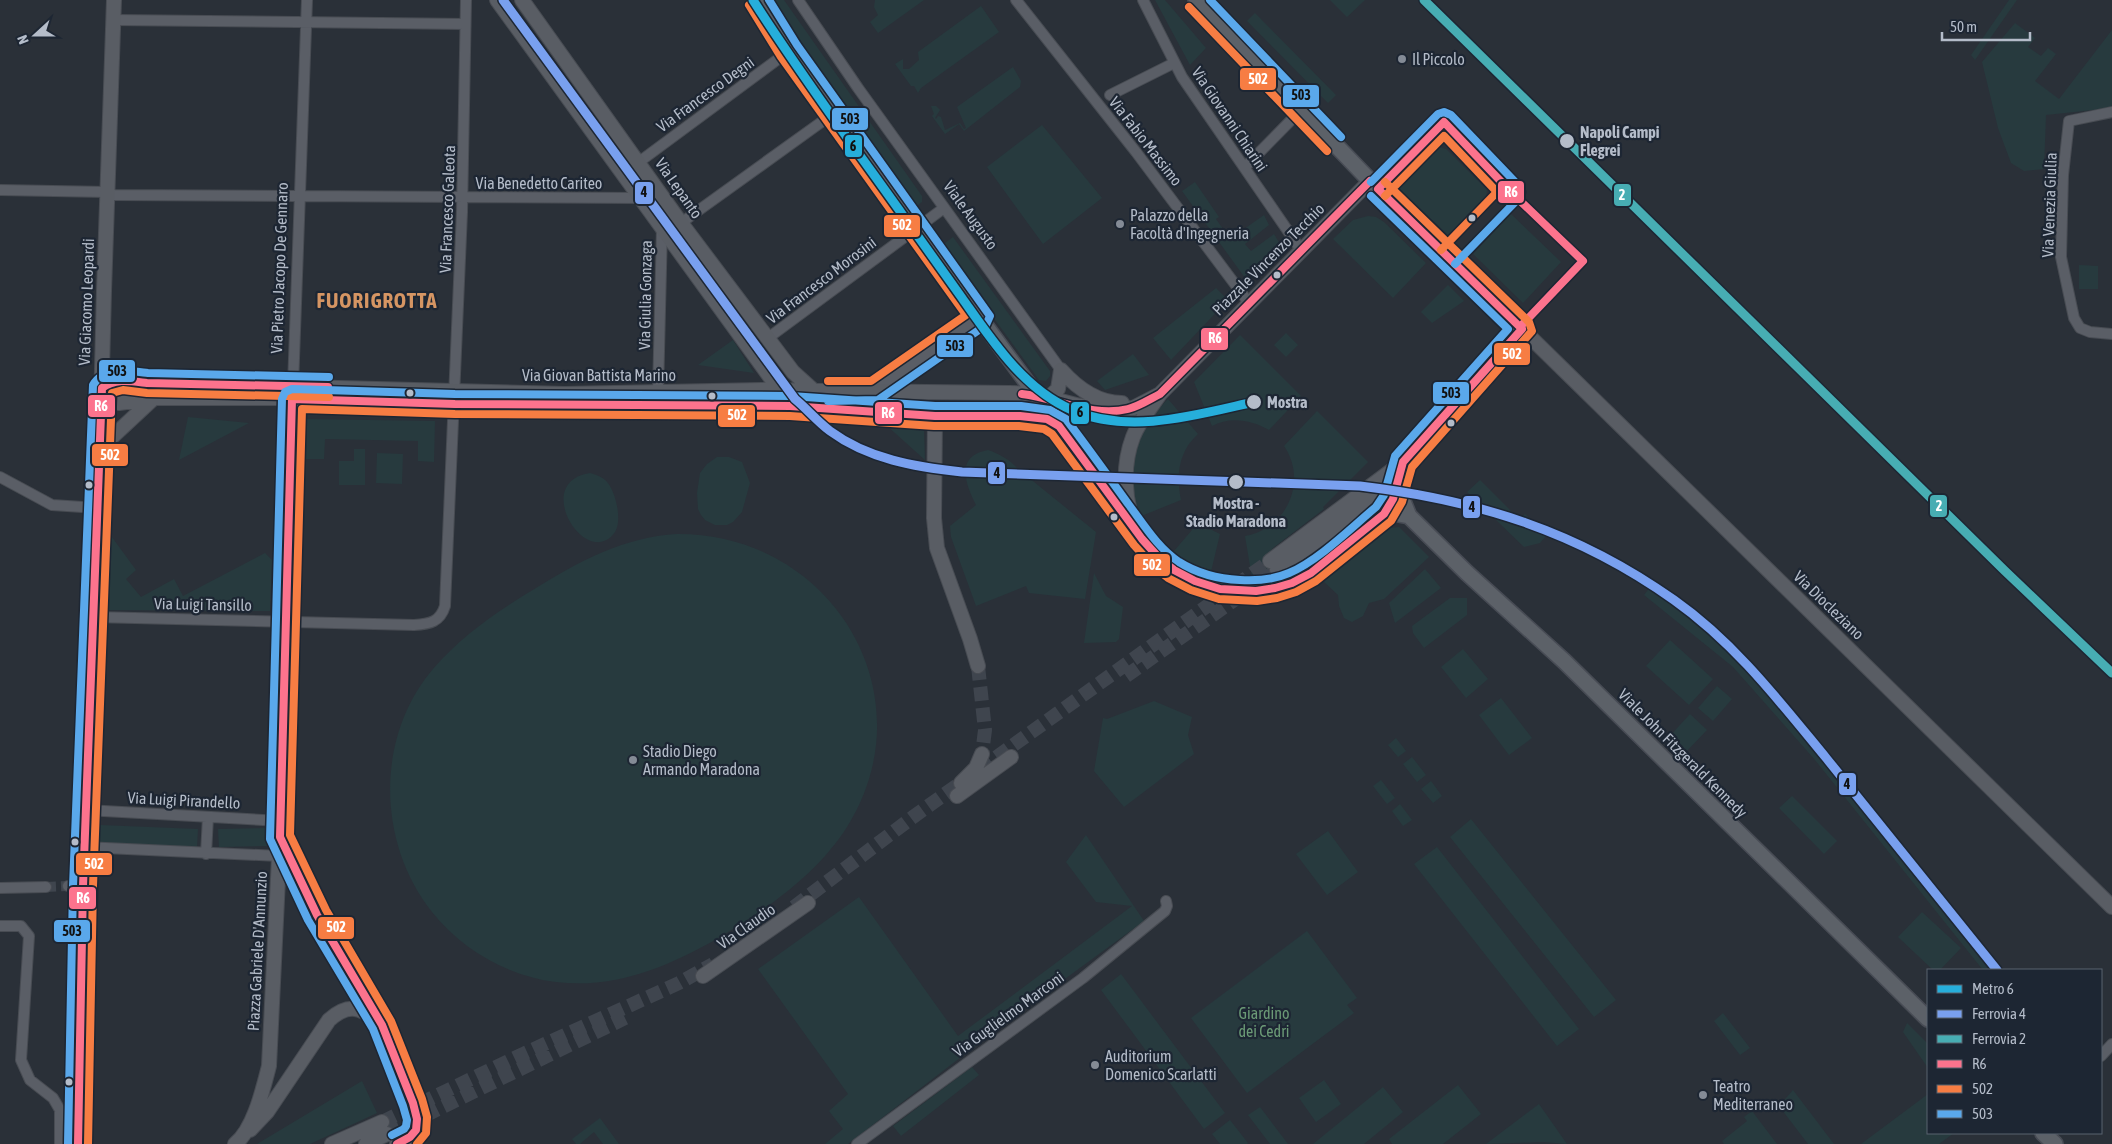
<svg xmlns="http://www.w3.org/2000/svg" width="2112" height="1144" font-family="'Asap Condensed',sans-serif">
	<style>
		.green { fill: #273a3e }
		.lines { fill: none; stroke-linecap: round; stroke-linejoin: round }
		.street-tunnel { stroke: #3f454e; stroke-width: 10; stroke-dasharray: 10 5; stroke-linecap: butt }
		.secondary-tunnel { stroke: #3f454e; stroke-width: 14; stroke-dasharray: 14 7; stroke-linecap: butt }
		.street-casing { stroke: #484c53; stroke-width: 12 }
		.secondary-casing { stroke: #484c53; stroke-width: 16 }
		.primary-casing { stroke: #484c55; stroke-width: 18 }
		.street { stroke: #5a5e66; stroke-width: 10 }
		.secondary { stroke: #595d64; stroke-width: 14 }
		.primary { stroke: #5c6168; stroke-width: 15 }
		.bus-1-casing { stroke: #1d2633; stroke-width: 11 }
		.bus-2-casing { stroke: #1d2633; stroke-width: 11 }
		.bus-3-casing { stroke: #1d2633; stroke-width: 11 }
		.bus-1 { stroke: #fc738d; stroke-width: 8 }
		.bus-2 { stroke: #f77d43; stroke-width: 8 }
		.bus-3 { stroke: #5aa8eb; stroke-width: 8 }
		.rail-1-casing { stroke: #1d2633; stroke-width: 12 }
		.rail-2-casing { stroke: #1d2633; stroke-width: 12 }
		.rail-1 { stroke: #79a0ef; stroke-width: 9 }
		.rail-2 { stroke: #47adb3; stroke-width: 9 }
		.metro-1-casing { stroke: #1d2633; stroke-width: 12 }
		.metro-1 { stroke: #26aedb; stroke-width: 9 }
		.poi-dot { fill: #848b96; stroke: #1d2633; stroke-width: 2 }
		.stop-dot { fill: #b4bcc9; stroke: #1d2633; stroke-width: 2 }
		.labels { text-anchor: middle; stroke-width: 4.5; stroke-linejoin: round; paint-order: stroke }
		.poi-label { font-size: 16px; fill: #b4bcc9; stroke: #1d2633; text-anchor: start }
		.street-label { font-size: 16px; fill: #b4bcc9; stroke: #1d2633 }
		.stop-label { font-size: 16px; font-weight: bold; fill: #b4bcc9; stroke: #1d2633; text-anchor: start }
		.park-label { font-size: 16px; fill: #6b9a76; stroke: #1d2633 }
		.district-label { font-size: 21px; font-weight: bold; letter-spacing: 1px; fill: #d59563; stroke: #1d2633 }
		.line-badge { stroke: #1d2633; stroke-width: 2 }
		.badge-label { font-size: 14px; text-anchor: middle; font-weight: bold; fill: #fff }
		.pale-badge-label { font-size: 14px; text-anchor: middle; font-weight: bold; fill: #111 }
	</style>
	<rect width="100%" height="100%" fill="#2a3038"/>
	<path class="green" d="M772,0H784L922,196V202L914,208L901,192L782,23L770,3Z
		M875,0H924L878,33L870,22L878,15L874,7Z
		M1155,0H1165L1206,48L1190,65Z
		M1330,0H1365L1347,17Z
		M2009,0H2017L1975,60L1971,55Z
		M981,6L999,32L921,88L918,93L914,86H911L895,64L903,59V69H909L919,60L918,52Z
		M1255,13L1336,95L1328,103L1247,21Z
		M2015,23L2035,38L2028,47L2041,56L2048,48L2056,54L2035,81L2059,99L2112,30V108L2046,115L2044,169L2024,171L2011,163L1998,128L1982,62Z
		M1013,67L1021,81L1020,87L964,131L959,124L945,134L932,116L934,114L931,106H936L940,110L935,118L936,119L938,116L941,117L945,130L960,123L964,129L966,128L957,107Z
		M1042,125L1102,198L1043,244L987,167Z
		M1439,147L1446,149L1487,190L1486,198L1448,235L1399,189Z
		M1195,182L1219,217L1216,219L1230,239L1264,215L1269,225L1245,244L1251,251L1274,234L1280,244L1283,242L1286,247L1248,282L1182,191Z
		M1511,214L1561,262L1523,303L1473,254Z
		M1368,216L1376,217L1384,222L1426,263L1393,298L1333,239L1353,220Z
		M953,237L1050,371V376L1046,381L1039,380L941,246Z
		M2079,265L2098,266V289H2079Z
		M1448,285L1464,301L1432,323L1421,312Z
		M1216,288L1228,300L1171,360L1153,338Z
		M1286,333L1298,345L1286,357L1274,345Z
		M1240,335L1301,396L1269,430C1252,420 1230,416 1212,426L1194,382Z
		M733,340L754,373L698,365Z
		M1133,354L1149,375L1105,390L1097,381Z
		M1168,399L1198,434C1178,452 1176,476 1181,500L1139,517C1123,474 1136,430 1168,399Z
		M1317,411L1368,462L1323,507L1324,509L1273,548L1269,553V560L1284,572L1289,571L1347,531L1348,532L1320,556L1288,576L1253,584L1245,536C1287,529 1308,481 1284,446Z
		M188,417L249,423L179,460Z
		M304,419L435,421L434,462L418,461V441L325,439L324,459H303Z
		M885,424L921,427L924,431L925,460Z
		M354,449H365V485H339V461H354Z
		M988,450C1000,454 1010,460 1018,469L1096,532L1085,599L1029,593L1026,586L976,606L951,537L950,526L976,505C965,483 955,456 988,450Z
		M377,453L403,454L402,484L376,483Z
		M717,457H729L742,462L750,483L742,512L733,522L727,525H715L705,520L701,515L698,509L697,493L700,473L707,464Z
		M590,473C594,474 600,476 604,479C615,487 623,520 615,532C587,572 530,482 590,473Z
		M1480,480L1519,519L1525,514L1547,535L1540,543L1524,547L1467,492Z
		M1198,523L1220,534L1209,580L1199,577L1168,558Z
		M1399,527L1429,557L1384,599L1369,603L1363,616L1352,622L1344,618L1339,606L1338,595L1322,580L1389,528Z
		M106,529L136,570L126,579L141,597L174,579L183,596L265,553L272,560L270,611L102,610Z
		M677,534C831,533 930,694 847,827C816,876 764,911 715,940C665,968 614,989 556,982C508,976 462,950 432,912C377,843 375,737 433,669C461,636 499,610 536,588C580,561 624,537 677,534Z
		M1425,569L1441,588L1395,623L1389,603Z
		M1094,573L1106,596L1123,607L1119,639L1116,642L1084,643Z
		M1651,586L1739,661L1819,755L1992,970H1983L1815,760L1733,667L1644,595Z
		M1450,598H1467V615L1424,648L1413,633L1412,626Z
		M1670,640L1713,679L1689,705L1646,666Z
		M1463,649L1488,679L1466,698L1441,667Z
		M1717,686L1732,699L1713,721L1698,708Z
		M1501,698L1532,738L1509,755L1479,715Z
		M1154,701L1192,717L1188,735L1194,754L1124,807L1094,771L1103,718L1107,719Z
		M1690,714L1707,730L1686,752L1669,737Z
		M1396,738L1406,751L1398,757L1388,745Z
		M1412,757L1426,775L1417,782L1403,764Z
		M1381,780L1395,798L1387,804L1373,786Z
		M1431,781L1442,796L1433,803L1421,789Z
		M1792,796L1837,841L1824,854L1779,808Z
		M1400,804L1412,820L1403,826L1392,811Z
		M1471,819L1616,1000L1594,1017L1450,837Z
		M100,825L198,829L197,847L99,843Z
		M267,828V846L219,847L218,829Z
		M1328,831L1358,872L1327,895L1296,854Z
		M1086,835L1144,921L1013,1017L848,1144H825L843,1129L829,1111L848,1094L758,969L859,897L958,1036L1132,906L1096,902L1066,862Z
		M1437,847L1579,1029L1557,1046L1414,864Z
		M1922,912L1961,948L1940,970H1933L1898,937Z
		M1307,931L1357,998L1347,1005L1354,1013L1247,1093L1191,1018Z
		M1121,974L1225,1113L1204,1129L1101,990Z
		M1723,1013L1750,1048L1740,1055L1714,1021Z
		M1907,1023L1928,1044V1068L1903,1032Z
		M972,1067L979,1075L901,1136L893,1126Z
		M1324,1080L1341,1104L1316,1122L1299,1098Z
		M362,1081L377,1113L310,1144H257Z
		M1458,1085L1481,1114L1443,1144H1392L1389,1139Z
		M1383,1087L1403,1112L1364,1144H1313Z
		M1793,1090L1834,1144H1808L1779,1106Z
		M1928,1094V1133H1954L1939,1144H1861Z
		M1539,1104L1567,1144L1543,1142L1486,1144Z
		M1260,1107L1288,1144H1270L1248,1115Z
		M1752,1111L1777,1144H1724L1722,1141L1747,1121L1744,1117Z
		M600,1118L619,1144H603L594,1132L580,1144H576L572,1139Z
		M1230,1120L1248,1143L1247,1144H1220L1212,1134Z"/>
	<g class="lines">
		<path class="street-tunnel" d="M46,887L68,886"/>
		<path class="secondary-tunnel" d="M978,666L985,730L982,754
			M1126,676L1277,570
			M794,907L913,817L1270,561
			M382,1122L523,1054L679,983L713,964
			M387,1134L625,1018"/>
		<g class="street-casing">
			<path id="street" d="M798,0L858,88L1061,370
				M1016,0L1136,152L1249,303
				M1143,0L1182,77L1301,250
				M114,20L465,24
				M1110,95L1174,63
				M2112,112L2069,121L2063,175L2061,257L2074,318L2080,328L2090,332L2112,334
				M639,162L789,51
				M1245,167L1301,110
				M0,190L107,192L114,195L641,198
				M681,223L834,113
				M768,338L944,208
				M293,386L307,0
				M874,391L980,317
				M658,393L662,227
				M0,477L52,505L98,508
				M94,617L414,625C430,624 440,622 445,606L462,212L466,0
				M86,810L281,821
				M84,847L279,856
				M206,854L208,817
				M68,886H83
				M0,888L46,887
				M0,926H21L29,936L21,1060L30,1080L53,1098L60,1110V1144
				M2101,1056L2112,1044
				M857,1144L1083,978L1165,911L1167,906L1166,901"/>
		</g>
		<g class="secondary-casing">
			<path id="secondary" d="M497,0L773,381L771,389L763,390
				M522,0L681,223L793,372L814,391
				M1522,329L2112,907
				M1061,370C1077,388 1097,403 1122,403
				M102,388C116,376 130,381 147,383L565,394L762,390L1009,393L1034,394L1080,406L1115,411L1133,408L1160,394
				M102,388L110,399L119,403L155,398H274L455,404L790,406L935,416H1020L1047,419L1059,426
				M1044,402L1058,389L1061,370
				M935,416L934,518L937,548L970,639L978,666
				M100,452L110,439L154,398
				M1135,528C1124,499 1122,466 1133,437C1139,421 1151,408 1160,394L1370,181
				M1270,561L1403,462
				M1277,570L1375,498C1390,492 1397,503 1407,514
				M961,783L976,768L982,754
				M957,796L1011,757
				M282,840L317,915L382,1025L413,1103L417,1119L416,1130L410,1137L397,1144
				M703,976L808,903
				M250,1130L267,1112L329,1020C347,1004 359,1006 377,1021
				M78,1144L83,886L99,486L104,291L114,0
				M235,1144C254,1129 263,1089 269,1066L280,837L292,391
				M332,1144L382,1122
				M366,1144L387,1134"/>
		</g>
		<g class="primary-casing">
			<path id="primary" d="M757,0L789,51C879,177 967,303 1060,427C1081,456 1101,485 1123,514C1134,529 1145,545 1159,558C1181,579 1211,589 1240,591C1303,595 1338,545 1386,515L1393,513L1409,516
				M1196,0L1378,189L1522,329L1403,462L1400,488L1402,499L1409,516L1467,573L1564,661L1928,1019
				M2043,1133L2055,1144"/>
		</g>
		<use href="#street" class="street"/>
		<use href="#secondary" class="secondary"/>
		<use href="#primary" class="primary"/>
		<g class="bus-1-casing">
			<path id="bus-1" d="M1378,189L1444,122L1511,192L1583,261L1520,327
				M1378,189L1522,329
				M1022,394C1057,398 1093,418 1128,409C1140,406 1150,399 1160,394L1370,181
				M78,1144L83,886L102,388C116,378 130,381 147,383L328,387
				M397,1144L410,1137L416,1130L417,1119L413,1103L382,1025L317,915L280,837L292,399L455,404L790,406L935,416H1020L1047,419L1059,426L1142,539L1160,559L1174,570L1195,581L1220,589L1256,591L1275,588L1292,583L1311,573L1384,514L1393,499L1403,462L1522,329"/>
		</g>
		<g class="bus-2-casing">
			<path id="bus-2" d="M749,5L781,57L966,315L871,381H828
				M1189,7L1327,151
				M1385,196L1444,136L1497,192L1441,250
				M88,1144L93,886L112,393L123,390L147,393L329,397
				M417,1144L426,1133L427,1117L422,1099L391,1021L326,910L290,835L302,409L455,414L790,416L934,426H1019L1044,429L1052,434L1134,545L1153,566L1168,578L1191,590L1219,599L1257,601L1277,598L1296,592L1316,581L1391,521L1402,502L1412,467L1532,331L1529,322L1385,182"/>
		</g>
		<g class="bus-3-casing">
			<path id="bus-3" d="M769,0L797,45L990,316L986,325L878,400L828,401
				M1210,0L1341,137
				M1371,182L1438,114L1444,112L1451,115L1518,185L1521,192L1518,199L1455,264
				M392,1135L404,1129L406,1126L407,1120L403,1106L373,1029L308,920L270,839L282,399L285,392L292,389L455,394L791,396L935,406H1021L1050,410L1066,419C1088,448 1108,476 1129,505C1144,525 1158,548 1179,562C1198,574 1219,579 1240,580C1257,581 1273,580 1289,573C1318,561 1351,528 1376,507L1384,495L1395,456L1508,329L1371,196
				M68,1144L73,886L93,385C104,366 130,371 148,373L329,377"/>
		</g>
		<use href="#bus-1" class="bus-1"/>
		<use href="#bus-2" class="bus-2"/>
		<use href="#bus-3" class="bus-3"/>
		<g class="rail-1-casing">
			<path id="rail-1" d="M503,0L795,399C807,409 817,421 830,431C868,459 915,467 962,472L1360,486C1477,500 1577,531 1674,600C1735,643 1780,702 1827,759C1884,829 1940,900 1997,970"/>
		</g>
		<g class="rail-2-casing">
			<path id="rail-2" d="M1424,0L2005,571L2112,673"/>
		</g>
		<use href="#rail-1" class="rail-1"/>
		<use href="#rail-2" class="rail-2"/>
		<g class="metro-1-casing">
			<path id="metro-1" d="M753,0C800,74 852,144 902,214C922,242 942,270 962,298C991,339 1023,389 1072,410C1129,435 1196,415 1254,402"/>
		</g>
		<use href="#metro-1" class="metro-1"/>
	</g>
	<g class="poi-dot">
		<circle cx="1402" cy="59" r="5"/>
		<circle cx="1120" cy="224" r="5"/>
		<circle cx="633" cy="760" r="5"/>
		<circle cx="1095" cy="1065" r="5"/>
		<circle cx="1703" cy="1095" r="5"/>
	</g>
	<g class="stop-dot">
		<circle cx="1567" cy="141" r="8"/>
		<circle cx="1472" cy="218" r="4.5"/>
		<circle cx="1277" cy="275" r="4.5"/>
		<circle cx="410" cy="393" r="4.5"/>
		<circle cx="712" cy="396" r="4.5"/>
		<circle cx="1254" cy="402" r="8"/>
		<circle cx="1451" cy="423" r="4.5"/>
		<circle cx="1236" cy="482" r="8"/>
		<circle cx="89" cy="485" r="4.5"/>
		<circle cx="1114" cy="517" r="4.5"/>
		<circle cx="75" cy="842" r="4.5"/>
		<circle cx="69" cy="1082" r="4.5"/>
	</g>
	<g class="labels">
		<g class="poi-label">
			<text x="1412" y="65">Il Piccolo</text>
			<text x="1130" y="221">Palazzo della<tspan x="1130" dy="18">Facoltà d'Ingegneria</tspan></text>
			<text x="643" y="757">Stadio Diego<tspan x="643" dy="18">Armando Maradona</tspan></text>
			<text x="1105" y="1062">Auditorium<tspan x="1105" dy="18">Domenico Scarlatti</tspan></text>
			<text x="1713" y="1092">Teatro<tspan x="1713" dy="18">Mediterraneo</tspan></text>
		</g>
		<g class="street-label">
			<text transform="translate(705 94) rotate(-36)" y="6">Via Francesco Degni</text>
			<text transform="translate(1230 119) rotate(56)" y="6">Via Giovanni Chiarini</text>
			<text transform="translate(1146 141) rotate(52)" y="6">Via Fabio Massimo</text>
			<text x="539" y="189">Via Benedetto Cariteo</text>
			<text transform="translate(679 188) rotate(55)" y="6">Via Lepanto</text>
			<text transform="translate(2049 205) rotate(-88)" y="6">Via Venezia Giulia</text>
			<text transform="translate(447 209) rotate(-88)" y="6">Via Francesco Galeota</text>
			<text transform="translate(971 215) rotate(54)" y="6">Viale Augusto</text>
			<text transform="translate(1268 259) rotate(-45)" y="6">Piazzale Vincenzo Tecchio</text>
			<text transform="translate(279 268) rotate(-88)" y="6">Via Pietro Jacopo De Gennaro</text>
			<text transform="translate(821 280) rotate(-37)" y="6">Via Francesco Morosini</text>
			<text transform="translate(645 295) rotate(-89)" y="6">Via Giulia Gonzaga</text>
			<text transform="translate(86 302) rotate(-88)" y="6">Via Giacomo Leopardi</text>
			<text x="599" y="381">Via Giovan Battista Marino</text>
			<text transform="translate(203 604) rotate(1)" y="6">Via Luigi Tansillo</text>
			<text transform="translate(1829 605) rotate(44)" y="6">Via Diocleziano</text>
			<text transform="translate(1683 753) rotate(45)" y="6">Viale John Fitzgerald Kennedy</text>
			<text transform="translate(184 800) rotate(3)" y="6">Via Luigi Pirandello</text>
			<text transform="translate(746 926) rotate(-35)" y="6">Via Claudio</text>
			<text transform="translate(257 951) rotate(-87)" y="6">Piazza Gabriele D'Annunzio</text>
			<text transform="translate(1008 1014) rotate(-36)" y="6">Via Guglielmo Marconi</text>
		</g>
		<g class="stop-label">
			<text x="1580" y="138">Napoli Campi<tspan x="1580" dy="18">Flegrei</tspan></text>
			<text x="1267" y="408">Mostra</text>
			<text x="1236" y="509" text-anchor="middle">Mostra -<tspan x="1236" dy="18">Stadio Maradona</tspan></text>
		</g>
		<g class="park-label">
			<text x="1264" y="1019">Giardino<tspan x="1264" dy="18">dei Cedri</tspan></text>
		</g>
		<g class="district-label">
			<text x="377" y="308">FUORIGROTTA</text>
		</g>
	</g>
	<g class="line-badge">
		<rect x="1239" y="67" width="38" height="24" rx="5" fill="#f77d43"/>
		<rect x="1282" y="84" width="38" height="24" rx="5" fill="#5aa8eb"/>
		<rect x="831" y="107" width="38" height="24" rx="5" fill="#5aa8eb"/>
		<rect x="844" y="134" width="19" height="24" rx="5" fill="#26aedb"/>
		<rect x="1497" y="180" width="28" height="24" rx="5" fill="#fc738d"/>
		<rect x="634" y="181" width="20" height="24" rx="5" fill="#79a0ef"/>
		<rect x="1613" y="183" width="19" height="24" rx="5" fill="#47adb3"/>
		<rect x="883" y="214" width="38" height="24" rx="5" fill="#f77d43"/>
		<rect x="1200" y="327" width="29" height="24" rx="5" fill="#fc738d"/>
		<rect x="936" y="334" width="38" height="24" rx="5" fill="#5aa8eb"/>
		<rect x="1493" y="342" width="38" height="24" rx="5" fill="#f77d43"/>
		<rect x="98" y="359" width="38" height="24" rx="5" fill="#5aa8eb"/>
		<rect x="1432" y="381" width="38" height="24" rx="5" fill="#5aa8eb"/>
		<rect x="87" y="394" width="29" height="24" rx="5" fill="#fc738d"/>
		<rect x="1070" y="401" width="20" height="24" rx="5" fill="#26aedb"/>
		<rect x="874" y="401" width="29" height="24" rx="5" fill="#fc738d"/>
		<rect x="717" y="404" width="39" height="24" rx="5" fill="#f77d43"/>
		<rect x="91" y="443" width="38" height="24" rx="5" fill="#f77d43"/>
		<rect x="987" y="461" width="19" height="24" rx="5" fill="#79a0ef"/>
		<rect x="1929" y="494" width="19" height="24" rx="5" fill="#47adb3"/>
		<rect x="1462" y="495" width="19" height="24" rx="5" fill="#79a0ef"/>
		<rect x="1133" y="553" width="38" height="24" rx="5" fill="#f77d43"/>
		<rect x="1838" y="772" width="19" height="24" rx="5" fill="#79a0ef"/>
		<rect x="75" y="852" width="38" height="24" rx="5" fill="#f77d43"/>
		<rect x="68" y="886" width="29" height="24" rx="5" fill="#fc738d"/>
		<rect x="317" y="916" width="38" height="24" rx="5" fill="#f77d43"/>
		<rect x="53" y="919" width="38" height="24" rx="5" fill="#5aa8eb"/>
	</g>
	<g class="badge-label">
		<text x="1258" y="84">502</text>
		<text x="1511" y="197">R6</text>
		<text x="1622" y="200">2</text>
		<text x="902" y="230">502</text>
		<text x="1215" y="343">R6</text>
		<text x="1512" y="359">502</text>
		<text x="101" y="411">R6</text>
		<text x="888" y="418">R6</text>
		<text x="737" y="420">502</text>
		<text x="110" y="460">502</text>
		<text x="1939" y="511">2</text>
		<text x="1152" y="570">502</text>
		<text x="94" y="869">502</text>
		<text x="83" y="903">R6</text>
		<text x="336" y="932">502</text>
	</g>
	<g class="pale-badge-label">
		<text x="1301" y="100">503</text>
		<text x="850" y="124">503</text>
		<text x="853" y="151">6</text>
		<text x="644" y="197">4</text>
		<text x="955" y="351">503</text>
		<text x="117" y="376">503</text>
		<text x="1451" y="398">503</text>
		<text x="1080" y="417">6</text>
		<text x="997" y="478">4</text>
		<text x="1472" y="512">4</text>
		<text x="1847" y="789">4</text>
		<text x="72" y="936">503</text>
	</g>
	<rect x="1927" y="969" width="175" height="165" fill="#1d2633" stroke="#59626f"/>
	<rect x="1937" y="985" width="25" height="8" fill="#26aedb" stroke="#59626f"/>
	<text x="1972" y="994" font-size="15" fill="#b4bcc9">Metro 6</text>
	<rect x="1937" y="1010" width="25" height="8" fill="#79a0ef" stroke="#59626f"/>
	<text x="1972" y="1019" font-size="15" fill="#b4bcc9">Ferrovia 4</text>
	<rect x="1937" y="1035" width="25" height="8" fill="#47adb3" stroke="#59626f"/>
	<text x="1972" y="1044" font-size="15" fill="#b4bcc9">Ferrovia 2</text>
	<rect x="1937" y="1060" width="25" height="8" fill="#fc738d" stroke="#59626f"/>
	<text x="1972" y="1069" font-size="15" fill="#b4bcc9">R6</text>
	<rect x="1937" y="1085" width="25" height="8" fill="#f77d43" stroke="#59626f"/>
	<text x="1972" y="1094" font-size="15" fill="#b4bcc9">502</text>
	<rect x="1937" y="1110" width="25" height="8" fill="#5aa8eb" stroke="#59626f"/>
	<text x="1972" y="1119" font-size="15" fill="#b4bcc9">503</text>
	<g transform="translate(35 35) rotate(249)" stroke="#1d2633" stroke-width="4" paint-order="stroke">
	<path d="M0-4L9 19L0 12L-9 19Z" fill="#b4bcc9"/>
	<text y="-8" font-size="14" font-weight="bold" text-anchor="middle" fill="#b4bcc9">N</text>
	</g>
	<path d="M1942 32v8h88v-8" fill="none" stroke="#b4bcc9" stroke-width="2.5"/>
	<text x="1950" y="32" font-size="15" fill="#b4bcc9" stroke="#1d2633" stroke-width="4" paint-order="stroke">50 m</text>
</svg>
